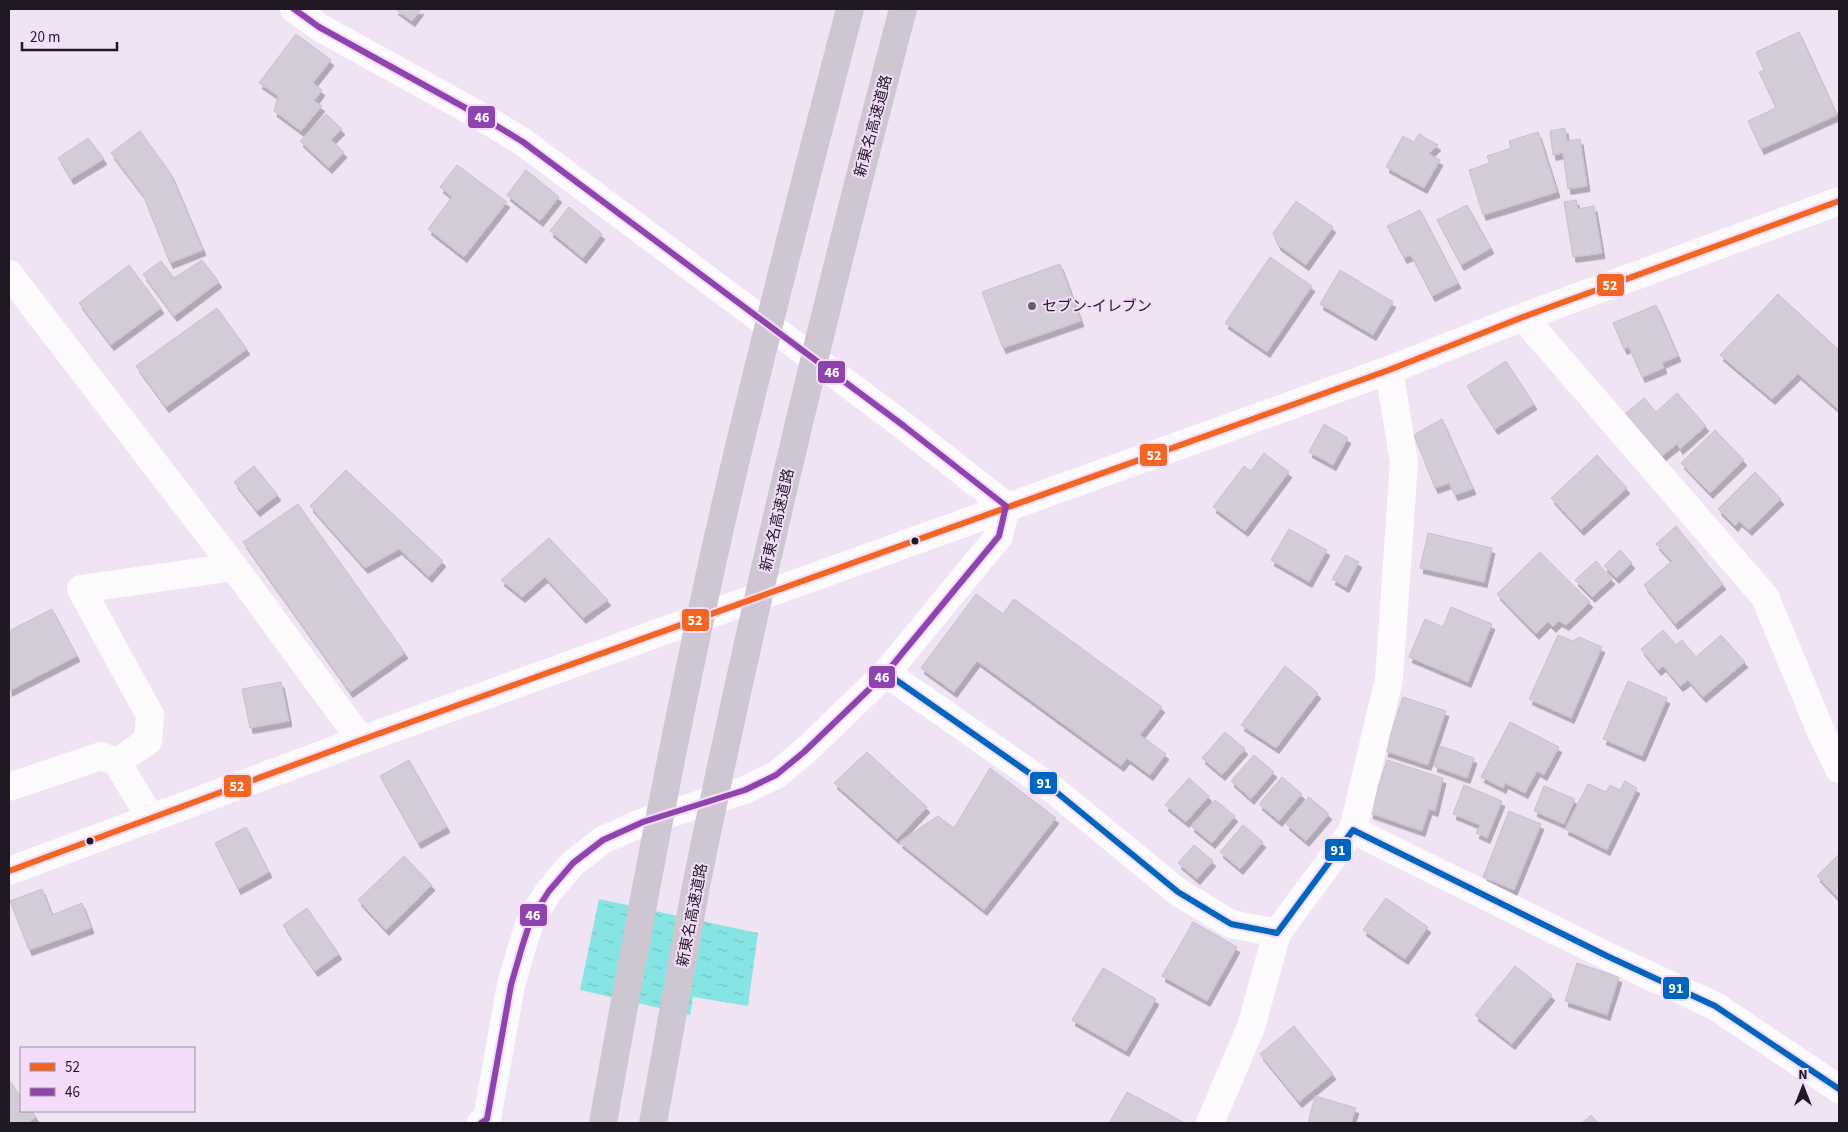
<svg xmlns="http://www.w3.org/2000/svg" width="1848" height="1132" font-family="'Source Sans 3','Noto Sans JP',sans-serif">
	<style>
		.water { fill: url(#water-ripples) }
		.building { fill: #d4cbd8; stroke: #c8bfcb; filter: url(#shadow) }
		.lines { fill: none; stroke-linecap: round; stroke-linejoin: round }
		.minor { stroke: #fdfbfd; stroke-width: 28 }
		.highway { stroke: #cec7d1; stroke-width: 28 }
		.bus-1-casing { stroke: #f4ddfb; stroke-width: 10 }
		.bus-2-casing { stroke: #f4ddfb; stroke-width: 10 }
		.bus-3-casing { stroke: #f4ddfb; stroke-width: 10 }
		.bus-1 { stroke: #f26522; stroke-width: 6 }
		.bus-2 { stroke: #8e44ad; stroke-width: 6 }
		.bus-3 { stroke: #0065bd; stroke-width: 6 }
		.poi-dot { fill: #695f6c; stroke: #f4ddfb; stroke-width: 2 }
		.bus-dot { fill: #201823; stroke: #f4ddfb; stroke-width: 2 }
		.labels { text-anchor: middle; stroke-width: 4; stroke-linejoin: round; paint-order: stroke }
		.street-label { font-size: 15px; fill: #201823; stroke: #f4ddfb }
		.poi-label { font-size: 15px; fill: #201823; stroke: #f4ddfb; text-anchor: start }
		.line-badge { stroke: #f4ddfb; stroke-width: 2 }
		.badge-label { font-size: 14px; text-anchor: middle; font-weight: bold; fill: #fff }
	</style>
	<defs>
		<pattern id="water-ripples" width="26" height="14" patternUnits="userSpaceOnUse" patternTransform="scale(1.25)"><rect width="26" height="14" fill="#86e5e4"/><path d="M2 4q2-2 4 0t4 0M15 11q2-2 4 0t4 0" fill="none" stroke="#73c4c3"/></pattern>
		<filter id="shadow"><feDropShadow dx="3" dy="5.5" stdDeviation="0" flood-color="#0004"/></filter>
	</defs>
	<rect width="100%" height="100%" fill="#f0e4f4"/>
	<path class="water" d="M599,899L758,933L748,1006L693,997L690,1015L580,990Z"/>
	<path class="building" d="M395,9H421L412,21Z
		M1799,32L1837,115L1761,149L1748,121L1776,108L1759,72L1764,70L1756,52Z
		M296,34L331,60L313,83L322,90L314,101L322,106L301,131L274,111L278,96L259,83Z
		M326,114L342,129L331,140L344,152L329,168L300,141Z
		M1565,128L1567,141L1580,139L1587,186L1568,189L1563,153L1553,155L1550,131Z
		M140,131L171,174L203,250L170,263L143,195L111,153Z
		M1538,132L1557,192L1483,215L1469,170L1490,163L1487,156L1511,148L1509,141Z
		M1419,134L1438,145L1429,154L1440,160L1424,188L1386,167L1403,136L1414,142Z
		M88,138L104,159L71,179L58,158Z
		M457,165L507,202L464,257L428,229L452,197L440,187Z
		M526,170L559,197L540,221L507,195Z
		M1576,200L1578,209L1594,206L1602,253L1573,257L1564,202Z
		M1296,201L1333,227L1306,265L1278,245L1273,233Z
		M1467,205L1491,248L1461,265L1437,220Z
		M569,207L602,234L583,258L550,231Z
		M1420,210L1458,283L1432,296L1411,255L1404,258L1387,226Z
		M1270,257L1312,286L1267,352L1225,323Z
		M202,260L219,282L174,316L143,274L161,261L174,278Z
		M1060,264L1081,321L1003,348L982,292Z
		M129,265L161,308L111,345L79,303Z
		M1340,270L1393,302L1373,335L1320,304Z
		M1778,294L1839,350V410L1798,374L1772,399L1720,355Z
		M1656,305L1678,356L1662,363L1664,368L1642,377L1629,347L1624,349L1613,323Z
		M217,308L247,349L166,407L136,366Z
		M1506,361L1534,404L1495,429L1467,386Z
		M1677,393L1706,426L1680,449L1677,444L1662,456L1625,414L1644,398L1656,412Z
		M1442,419L1473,489L1455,495L1449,483L1435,488L1414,435Z
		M1324,424L1348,438L1333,465L1309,452Z
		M1715,430L1744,460L1710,493L1681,463Z
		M1264,453L1289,472L1245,531L1213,507L1244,466L1251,471Z
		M1597,455L1627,488L1581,530L1551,498Z
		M254,466L278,495L257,511L234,482Z
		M346,470L443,561L429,577L399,549L365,568L310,506Z
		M1755,472L1781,499L1749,530L1739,521L1735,526L1718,509Z
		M298,504L405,653L350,692L243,542Z
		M1676,526L1723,584L1675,624L1644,585L1672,561L1656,544Z
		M1289,529L1327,550L1309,582L1271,560Z
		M1428,533L1492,548L1484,582L1420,568Z
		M549,538L608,600L583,618L545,577L522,597L501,580Z
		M1620,550L1632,563L1616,578L1604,566Z
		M1540,552L1590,602L1566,625L1559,621L1553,627L1548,622L1536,634L1497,594Z
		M1346,555L1359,562L1346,587L1332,579Z
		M1596,561L1612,579L1592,597L1575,580Z
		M976,594L1003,614L1014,599L1162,707L1140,735L1166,754L1150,775L1127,758L1121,766L977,661L954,692L921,668Z
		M1451,607L1492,624L1468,682L1409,657L1425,619L1443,627Z
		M52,609L77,656L9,691V631Z
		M1663,630L1676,645L1682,640L1696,657L1721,635L1745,662L1703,697L1688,680L1680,686L1663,666L1658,670L1641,649Z
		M1558,635L1573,641L1579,637L1602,647L1571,718L1529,699Z
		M1285,666L1318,693L1276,748L1241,725Z
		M1628,681L1667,698L1642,756L1603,739Z
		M281,682L289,721L250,728L242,689Z
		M1403,697L1446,711L1428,765L1385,751Z
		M1510,722L1559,747L1544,775L1537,771L1525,793L1505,783L1503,788L1481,777Z
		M1225,732L1245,749L1222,775L1202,758Z
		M1441,746L1474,758L1467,778L1434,766Z
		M867,752L927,807L897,839L834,783Z
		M1254,755L1274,772L1251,799L1231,781Z
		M409,760L447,827L418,843L380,776Z
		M1387,760L1443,778L1435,811L1429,809L1422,831L1370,813Z
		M990,768L1056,818L984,910L899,842L938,816L954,828Z
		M1282,777L1302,794L1279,821L1259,804Z
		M1189,778L1209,796L1186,822L1165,805Z
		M1625,781L1637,788L1607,850L1565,829L1588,784L1606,792L1610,785L1620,790Z
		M1464,785L1502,801L1487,838L1476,833L1480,825L1453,814Z
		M1544,786L1575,799L1564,824L1534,811Z
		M1309,797L1329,814L1306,841L1286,824Z
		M1215,800L1235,816L1212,843L1191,826Z
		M1509,811L1541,824L1514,890L1483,877Z
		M1243,825L1263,842L1240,869L1220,852Z
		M246,827L269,872L238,889L215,843Z
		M1194,845L1213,861L1197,879L1178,863Z
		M1839,854V899L1817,876Z
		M404,856L432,885L386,930L358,900Z
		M42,889L52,915L82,903L91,928L29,950L10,901Z
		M1386,898L1428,927L1405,959L1363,930Z
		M307,908L339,954L315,971L283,925Z
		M1193,922L1237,947L1207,1001L1162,976Z
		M1577,963L1619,977L1607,1015L1565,1001Z
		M1515,966L1552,995L1512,1044L1475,1015Z
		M1103,968L1156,999L1126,1051L1072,1020Z
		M1294,1026L1333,1074L1299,1102L1260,1054Z
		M9,1080L21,1097V1111H32L36,1117L27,1123H9Z
		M1127,1092L1185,1123H1109Z
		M1315,1096L1356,1108L1351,1123H1308Z
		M1591,1115L1598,1123H1582Z"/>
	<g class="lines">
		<path class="minor" d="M294,9L319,27L482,117L523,142L904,426L1006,506L999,536L886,673L804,752L776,775L745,790L643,822L603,840L573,863L549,891L531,919L522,947L511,985L487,1119L481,1123
			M9,274L234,567L361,740
			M1523,317L1765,597L1822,734L1839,769
			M886,673L1055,791L1178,892L1231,924L1277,933L1353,830L1607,956L1715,1006L1839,1089
			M117,762L148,741L150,715L81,589L234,567
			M9,787L101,756L117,762L151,819
			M1353,830L1389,679L1404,462L1389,370
			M9,871L361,740L1389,370L1523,317L1839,201
			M1210,1123L1251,1027L1277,933"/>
		<path class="highway" d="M603,1123C639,920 677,717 723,515C762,346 806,177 850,9
			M653,1123C668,1044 681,965 696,886C756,592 827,299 903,9"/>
		<g class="bus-1-casing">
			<path id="bus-1" d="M9,871L361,740L1389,370L1523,317L1839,201"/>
		</g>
		<g class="bus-2-casing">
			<path id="bus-2" d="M294,9L319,27L482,117L523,142L904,426L1006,506L999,536L886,673L804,752L776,775L745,790L643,822L603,840L573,863L549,891L531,919L522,947L511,985L487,1119L481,1123"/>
		</g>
		<g class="bus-3-casing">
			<path id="bus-3" d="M886,673L1055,791L1178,892L1231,924L1277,933L1353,830L1607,956L1715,1006L1839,1089"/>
		</g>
		<use href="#bus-1" class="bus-1"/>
		<use href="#bus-2" class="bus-2"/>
		<use href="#bus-3" class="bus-3"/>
	</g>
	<circle class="poi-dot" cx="1032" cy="306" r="5"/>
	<g class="bus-dot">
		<circle cx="915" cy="541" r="4.5"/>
		<circle cx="90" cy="841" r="4.5"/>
	</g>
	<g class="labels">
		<g class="street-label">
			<text transform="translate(873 126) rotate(-75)" y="5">新東名高速道路</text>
			<text transform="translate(777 520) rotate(-77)" y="5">新東名高速道路</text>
			<text transform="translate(692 915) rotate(-79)" y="5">新東名高速道路</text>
		</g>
		<g class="poi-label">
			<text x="1042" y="311">セブン-イレブン</text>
		</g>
	</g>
	<g class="line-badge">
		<rect x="467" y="105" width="29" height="24" rx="5" fill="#8e44ad"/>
		<rect x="1596" y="273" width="29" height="24" rx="5" fill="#f26522"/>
		<rect x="817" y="360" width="29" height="24" rx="5" fill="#8e44ad"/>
		<rect x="1139" y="443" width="29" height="24" rx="5" fill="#f26522"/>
		<rect x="681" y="608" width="29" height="24" rx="5" fill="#f26522"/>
		<rect x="868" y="665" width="28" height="24" rx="5" fill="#8e44ad"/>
		<rect x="1029" y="771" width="29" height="24" rx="5" fill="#0065bd"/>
		<rect x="223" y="774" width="29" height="24" rx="5" fill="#f26522"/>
		<rect x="1324" y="838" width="28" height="24" rx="5" fill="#0065bd"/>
		<rect x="519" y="903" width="29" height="24" rx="5" fill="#8e44ad"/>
		<rect x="1662" y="976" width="28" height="24" rx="5" fill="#0065bd"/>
	</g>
	<g class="badge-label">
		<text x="482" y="122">46</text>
		<text x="1610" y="290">52</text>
		<text x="832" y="377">46</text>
		<text x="1154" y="460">52</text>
		<text x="695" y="625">52</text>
		<text x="882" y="682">46</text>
		<text x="1044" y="788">91</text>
		<text x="237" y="791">52</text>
		<text x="1338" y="855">91</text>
		<text x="533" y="920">46</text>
		<text x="1676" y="993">91</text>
	</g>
	<rect width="1848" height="1132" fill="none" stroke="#201823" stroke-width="20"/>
	<rect x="20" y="1047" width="175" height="65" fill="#f4ddfb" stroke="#9f8ea5"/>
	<rect x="30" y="1063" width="25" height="8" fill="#f26522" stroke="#9f8ea5"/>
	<text x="65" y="1072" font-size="15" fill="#201823">52</text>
	<rect x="30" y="1088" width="25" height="8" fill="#8e44ad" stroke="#9f8ea5"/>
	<text x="65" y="1097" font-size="15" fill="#201823">46</text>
	<g transform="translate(1803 1087)" stroke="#f4ddfb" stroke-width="4" paint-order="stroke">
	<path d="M0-4L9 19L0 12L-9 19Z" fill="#201823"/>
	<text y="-8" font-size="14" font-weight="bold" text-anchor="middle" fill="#201823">N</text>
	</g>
	<path d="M22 42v8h95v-8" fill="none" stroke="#201823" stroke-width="2.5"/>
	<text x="30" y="42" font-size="15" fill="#201823" stroke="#f4ddfb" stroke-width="4" paint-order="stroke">20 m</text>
</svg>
